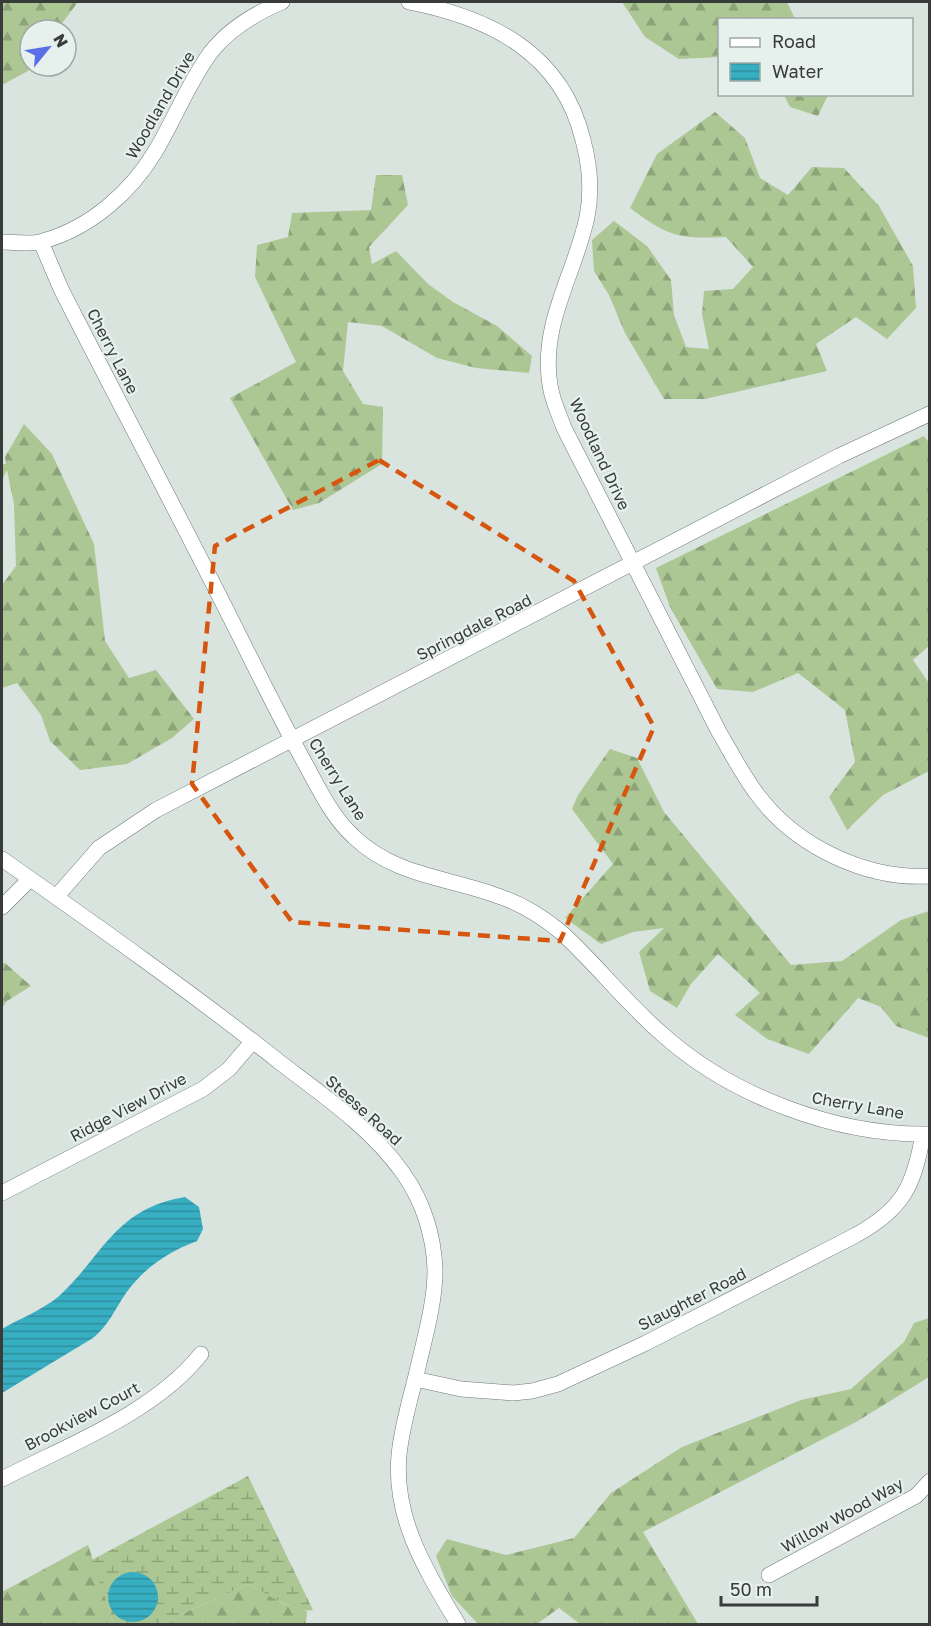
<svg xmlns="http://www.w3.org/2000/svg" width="931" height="1626" font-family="'Golos Text',sans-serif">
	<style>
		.forest { fill: url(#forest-firs) }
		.wetland { fill: url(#wetland-marsh) }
		.water { fill: url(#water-rules) }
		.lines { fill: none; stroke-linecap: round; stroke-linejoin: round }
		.minor-casing { stroke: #707976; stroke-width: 16 }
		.minor { stroke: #fff; stroke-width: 15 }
		.marked { fill: none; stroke: #d65610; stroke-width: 4.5; stroke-dasharray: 12 8; stroke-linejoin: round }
		.labels { text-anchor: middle; stroke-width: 4.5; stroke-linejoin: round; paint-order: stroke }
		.street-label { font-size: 16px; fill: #373b39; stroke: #e6f1ed }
	</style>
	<defs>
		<pattern id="forest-firs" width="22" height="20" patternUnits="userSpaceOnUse" patternTransform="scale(1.5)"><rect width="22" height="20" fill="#acc793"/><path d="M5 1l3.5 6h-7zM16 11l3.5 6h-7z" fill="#8da379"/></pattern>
		<pattern id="wetland-marsh" width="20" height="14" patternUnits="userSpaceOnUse" patternTransform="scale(1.5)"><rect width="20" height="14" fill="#acc793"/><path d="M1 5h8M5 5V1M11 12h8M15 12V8" fill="none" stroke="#8da379"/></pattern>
		<pattern id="water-rules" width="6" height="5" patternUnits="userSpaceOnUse" patternTransform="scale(1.5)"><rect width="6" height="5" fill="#37aec2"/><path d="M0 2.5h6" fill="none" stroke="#2f8f9f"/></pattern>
	</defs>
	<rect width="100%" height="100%" fill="#d9e4df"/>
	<path class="forest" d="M2,2H78L57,30H30L31,66L28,71L2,85Z
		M622,2H787L795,19L720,20L719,57L679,59L645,37Z
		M784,95H828L818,116L790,107Z
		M715,112L745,138L760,178L788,195L812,167L844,168L879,206L913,266L916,308L887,339L856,317L816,344L827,371L705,399H664L625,333L609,295L594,271L592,240L614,221L647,246L671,280L674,315L686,347L709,349L702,314L704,291L733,289L753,267L726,237C678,239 669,237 630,208L657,154Z
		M376,175H402L408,205L369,247L372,264L396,251L428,284L453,302L497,326L532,356L529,373L476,368L437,358L382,326L348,322L343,371L363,404L383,407L382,464L319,503L293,510L230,398L296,362L255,277L257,245L288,237L292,213L371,210Z
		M24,424L52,454L94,544L105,641L129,678L156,670L194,719L172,738L127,764L80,770L50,741L41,715L17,683L2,688V585L16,566L14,504L7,470L2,480V464H6L5,457Z
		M924,436L930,444L929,646L913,660L929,683V771L883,795L847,830L829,797L855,762L845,710L798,673L753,692L717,689L670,607L656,568Z
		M610,749L637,758L664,812L791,965L842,961L901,920L929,911V1038L896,1026L881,1007L858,998L809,1054L767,1039L735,1015L760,993L718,954L691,984L677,1008L650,991L639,952L664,928L633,932L601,944L565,918L613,864L572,809L578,795Z
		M2,963H5L31,986L7,1001L2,1008Z
		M929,1318V1377L856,1422L643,1532L698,1624H580L559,1608L537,1624H478L452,1596L436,1556L447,1539L506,1555L574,1538L611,1493L682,1447L801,1400L851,1389L904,1342L914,1323Z
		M88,1545L114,1624H2V1592Z
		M248,1584L284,1604L307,1611L306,1624H160Z"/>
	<path class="wetland" d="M248,1476L313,1610C296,1614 263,1592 248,1584L160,1624H114L92,1560Z"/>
	<path class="water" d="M185,1197L199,1207L203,1229L197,1241C168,1252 145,1267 126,1293C115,1309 109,1325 93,1338L2,1393V1329C19,1319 42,1310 58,1297C104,1255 114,1209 185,1197Z
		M108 1597a25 25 0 1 1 50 0a25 25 0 1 1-50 0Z"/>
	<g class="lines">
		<g class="minor-casing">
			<path id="minor" d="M409,2C491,18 562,53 583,140C590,166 592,192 587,217C575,274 540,324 550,385C552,400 559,414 564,428L719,732C732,754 744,778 760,798C798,847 867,880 930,876
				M2,242C14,242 31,245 43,241C90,228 130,193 155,152C175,119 188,83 211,52C229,29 256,13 282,2
				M41,242L61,289C120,405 181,519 239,635C261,679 283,724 307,767C320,791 333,818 354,837C396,877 449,877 501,897C524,905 544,918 562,933C597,965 626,1003 662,1034C731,1096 837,1136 930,1134
				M2,859C96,925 191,992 282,1064C324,1096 372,1129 403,1173C423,1201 434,1236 435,1270C435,1301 426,1333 419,1363C412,1394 402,1424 399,1455C393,1519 427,1572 458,1624
				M56,897L99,848L156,810L839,456L929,414
				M2,907L30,879
				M2,1193L203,1089L229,1069L253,1041
				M415,1379L461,1389L513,1393L532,1391L558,1384L646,1343L856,1235C903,1209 914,1186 923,1134
				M2,1479C68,1445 154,1413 201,1354
				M769,1575L916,1496L930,1481"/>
		</g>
		<use href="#minor" class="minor"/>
	</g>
	<path class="marked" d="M379,460L574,581L654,727L560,941L292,922L192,784L215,546Z"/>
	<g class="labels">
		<g class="street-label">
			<text transform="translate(160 105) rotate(-60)" y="6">Woodland Drive</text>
			<text transform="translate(113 351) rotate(63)" y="6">Cherry Lane</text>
			<text transform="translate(600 454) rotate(65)" y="6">Woodland Drive</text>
			<text transform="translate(474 627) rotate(-27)" y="6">Springdale Road</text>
			<text transform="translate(338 779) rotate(58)" y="6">Cherry Lane</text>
			<text transform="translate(858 1105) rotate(10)" y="6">Cherry Lane</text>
			<text transform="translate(128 1107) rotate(-28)" y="6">Ridge View Drive</text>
			<text transform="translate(364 1110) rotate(42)" y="6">Steese Road</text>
			<text transform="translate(692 1299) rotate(-27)" y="6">Slaughter Road</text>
			<text transform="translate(82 1416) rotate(-28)" y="6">Brookview Court</text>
			<text transform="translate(842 1515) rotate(-29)" y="6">Willow Wood Way</text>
		</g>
	</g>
	<rect width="931" height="1626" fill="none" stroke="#373b39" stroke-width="6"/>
	<rect x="718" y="18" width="195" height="78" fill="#e6f1ed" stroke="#a0a8a5" stroke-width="1.5"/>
	<rect x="730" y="38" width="30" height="9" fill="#ffffff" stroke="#a0a8a5" stroke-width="1.5"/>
	<text x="772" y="48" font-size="18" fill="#373b39">Road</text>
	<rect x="730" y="63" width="30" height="18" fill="url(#water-rules)" stroke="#a0a8a5" stroke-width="1.5"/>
	<text x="772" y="78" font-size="18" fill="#373b39">Water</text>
	<g transform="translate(48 48) rotate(60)"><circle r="28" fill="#e6f1ed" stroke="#a0a8a5" stroke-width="1.5"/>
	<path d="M0-4.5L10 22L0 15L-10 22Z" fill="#5b70e7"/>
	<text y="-9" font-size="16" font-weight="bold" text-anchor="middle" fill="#373b39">N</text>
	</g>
	<path d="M721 1596v9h96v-9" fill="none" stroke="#373b39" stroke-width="3"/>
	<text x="730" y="1596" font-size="18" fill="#373b39" stroke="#e6f1ed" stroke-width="4.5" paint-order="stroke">50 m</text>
</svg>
